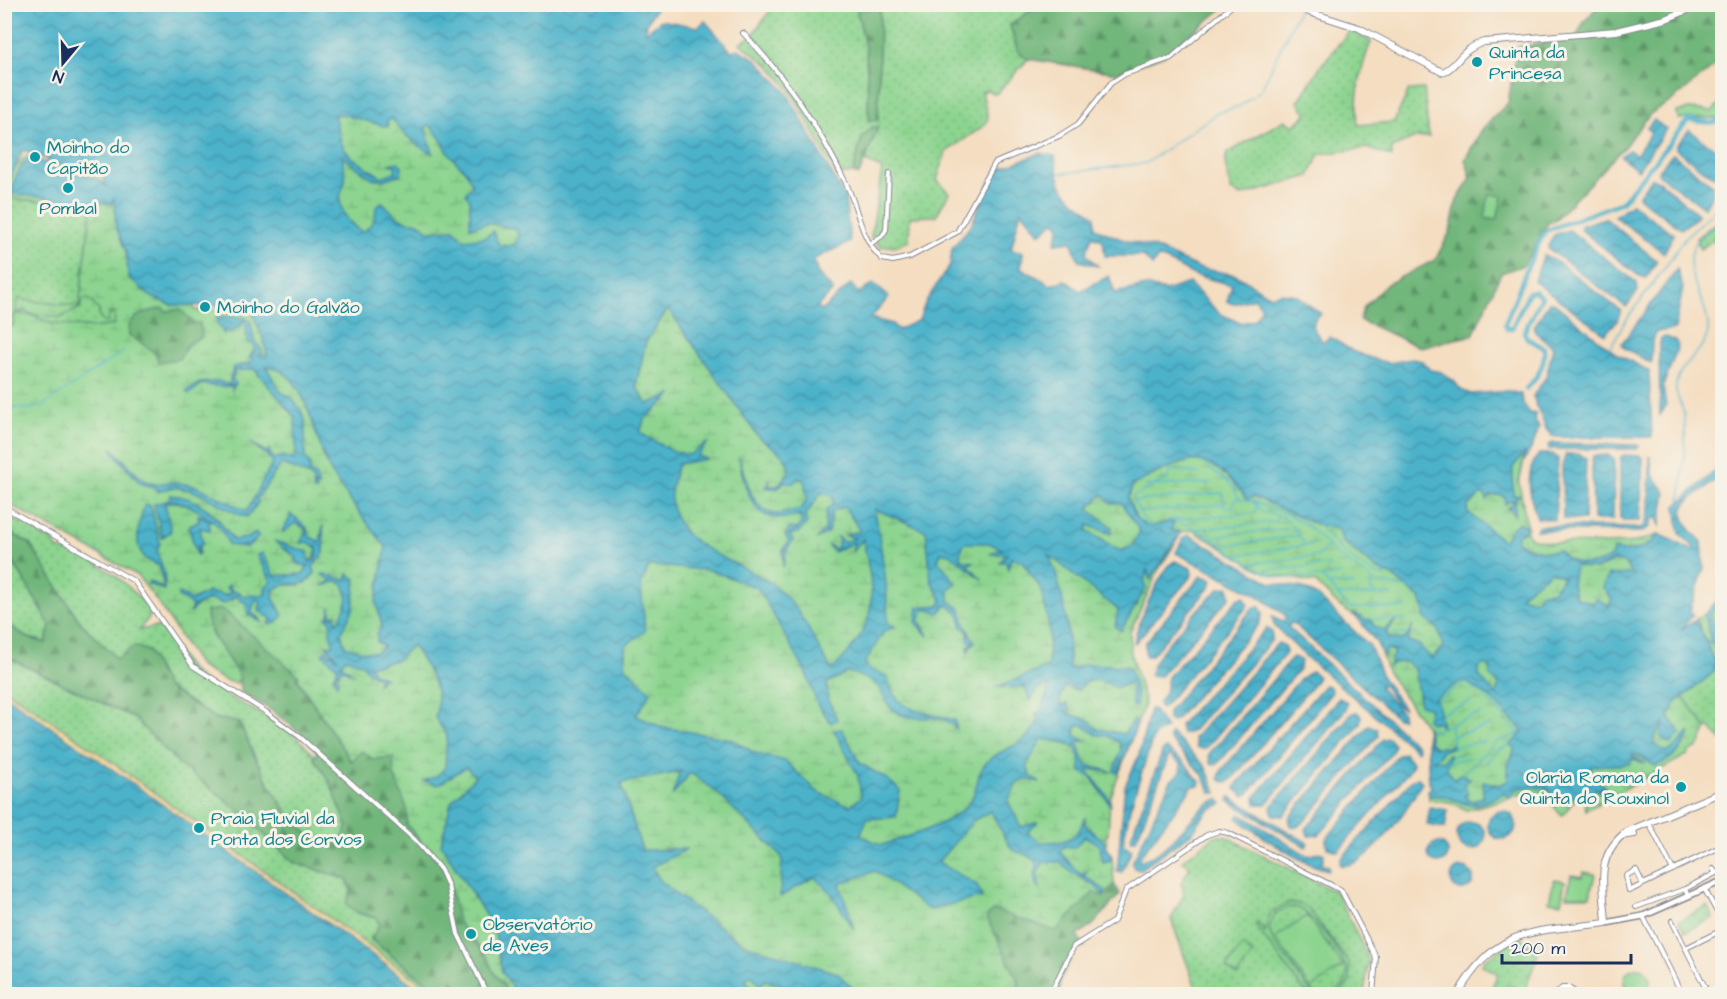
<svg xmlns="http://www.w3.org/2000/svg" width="1727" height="999" font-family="'Architects Daughter',sans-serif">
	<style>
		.grass { fill: url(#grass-dots); stroke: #548276; stroke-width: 1.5 }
		.forest { fill: url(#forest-firs); stroke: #46726c; stroke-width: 1.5 }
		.wetland { fill: url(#wetland-marsh); stroke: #548276; stroke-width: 1.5; fill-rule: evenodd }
		.sand { fill: url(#sand-dots); stroke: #84847e; stroke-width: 1.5 }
		.garden { fill: #8cd48f; stroke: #548276; stroke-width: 1.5 }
		.water { fill: url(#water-waves); stroke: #337094; stroke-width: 1.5; fill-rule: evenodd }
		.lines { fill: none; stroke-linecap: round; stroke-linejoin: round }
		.stream { stroke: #4bb2ca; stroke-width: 1.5 }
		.canal { stroke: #4bb2ca; stroke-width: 4.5 }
		.minor-casing { stroke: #88868f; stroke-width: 6 }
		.tertiary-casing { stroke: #88868f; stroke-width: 8 }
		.secondary-casing { stroke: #88868f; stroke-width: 8 }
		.minor { stroke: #fff; stroke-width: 4 }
		.tertiary { stroke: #fff; stroke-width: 5 }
		.secondary { stroke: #fff; stroke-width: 6 }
		.culture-dot { fill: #0f9aa8; stroke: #f7f3e8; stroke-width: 2 }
		.labels { text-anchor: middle; stroke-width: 6; stroke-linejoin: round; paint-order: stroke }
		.culture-label { font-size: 18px; fill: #0d838f; stroke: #f7f3e8; text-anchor: start }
	</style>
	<defs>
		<pattern id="grass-dots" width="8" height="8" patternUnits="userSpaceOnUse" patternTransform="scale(1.5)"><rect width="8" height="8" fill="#8cd48f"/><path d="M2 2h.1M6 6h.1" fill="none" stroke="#78b67e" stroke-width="1.8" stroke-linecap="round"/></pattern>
		<pattern id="forest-firs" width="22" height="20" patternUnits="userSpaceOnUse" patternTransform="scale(1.5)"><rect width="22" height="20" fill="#71b67a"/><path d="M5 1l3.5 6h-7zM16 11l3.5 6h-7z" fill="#5c9467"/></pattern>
		<pattern id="wetland-marsh" width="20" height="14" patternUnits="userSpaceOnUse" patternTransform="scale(1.5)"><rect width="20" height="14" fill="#8cd48f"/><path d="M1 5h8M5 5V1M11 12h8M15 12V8" fill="none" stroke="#78b67e"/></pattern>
		<pattern id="sand-dots" width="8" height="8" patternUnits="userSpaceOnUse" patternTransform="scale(1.5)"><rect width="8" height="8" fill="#eeda9e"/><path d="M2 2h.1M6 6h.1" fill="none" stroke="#ccbb8a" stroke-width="1.8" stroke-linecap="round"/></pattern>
		<pattern id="water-waves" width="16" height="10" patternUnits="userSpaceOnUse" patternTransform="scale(1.5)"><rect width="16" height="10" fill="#4bb2ca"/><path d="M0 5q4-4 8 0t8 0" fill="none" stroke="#3e91a7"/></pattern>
	</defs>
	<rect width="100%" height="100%" fill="#f7f3e8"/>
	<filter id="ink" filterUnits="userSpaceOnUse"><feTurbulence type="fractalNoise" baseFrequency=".0167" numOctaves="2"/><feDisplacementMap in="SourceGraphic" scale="12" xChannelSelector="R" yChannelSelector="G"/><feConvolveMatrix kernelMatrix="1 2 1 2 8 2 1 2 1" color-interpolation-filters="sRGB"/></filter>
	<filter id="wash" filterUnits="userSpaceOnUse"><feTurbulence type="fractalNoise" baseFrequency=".008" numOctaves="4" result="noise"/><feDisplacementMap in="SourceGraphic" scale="24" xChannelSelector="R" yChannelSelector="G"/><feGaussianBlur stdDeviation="1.35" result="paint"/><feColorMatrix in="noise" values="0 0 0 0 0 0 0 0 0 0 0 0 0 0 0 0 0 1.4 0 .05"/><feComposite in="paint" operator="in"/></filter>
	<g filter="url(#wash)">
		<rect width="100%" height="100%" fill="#f4ddc0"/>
		<path class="grass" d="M774,5H856L866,51L869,121L878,120L880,5H1039L1010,25L1018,52L1028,59L996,94L987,90L982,92L988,118L985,125L946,152L937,180L949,193L936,216L910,217L909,240L900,245L880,247L871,237L882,169L865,161L878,127L862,137L853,173L837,175L790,90L770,66L740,43L751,37Z
			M1351,29L1371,42C1361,66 1354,100 1358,125L1394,122L1409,90L1424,89L1429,137L1415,138L1392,148V157L1367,148L1320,154L1309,176L1242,196L1231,191L1225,163L1227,153L1285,120L1294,126L1307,113L1298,102L1320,67Z
			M1722,101L1721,118L1678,119L1677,112L1689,109L1712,111Z
			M48,159L85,172L101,173L104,177L105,186L99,180L47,164Z
			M4,198L92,205L79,307L18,299L13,326L5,325Z
			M1722,213V234L1700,249L1696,238L1719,220Z
			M88,298L99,310L100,318L109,314L117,315L114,325L93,328L53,324L31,315L17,314L24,310L33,314L62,317L80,308L82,300Z
			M5,517L27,524L43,537L53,539L57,549C100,557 125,581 153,613L139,630L160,626C173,645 184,666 202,680C236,705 286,719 313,754C328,774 338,802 348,827L339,846C332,844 322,844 316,840C282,818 255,760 240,723L215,719L166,687L148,651L117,660L80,622L29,543L5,531Z
			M4,547L51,625L46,643L26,637L5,622Z
			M1705,614L1710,638L1722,666V741L1709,727L1707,729L1683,697L1715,671L1713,666L1716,665L1707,644L1710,642H1706L1696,618Z
			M4,656L134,718L180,765L240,811L293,862L347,879L358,913L376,918L380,926L371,939L420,978L448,994H436L96,751L5,689Z
			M1215,836H1225L1336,892L1369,959L1364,994H1198L1171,919L1184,894L1181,883L1190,867L1182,861Z
			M1707,906L1713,918L1685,932L1679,921Z
			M1520,936L1538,954L1524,992L1508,985L1504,993L1492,987L1498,974L1482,965L1484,960Z"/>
		<path class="forest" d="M856,5H880L878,120L869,121L866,51Z
			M1039,5V4L1227,5L1164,55L1117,73L1028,59L1018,52L1010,25Z
			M1599,5H1722V60L1670,102L1651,113L1624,147L1554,221L1548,223L1524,265L1501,273L1473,335L1420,347L1359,320L1364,307L1387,284L1435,260L1450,232L1457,200L1471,178L1465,159L1483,128L1508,103L1517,47L1575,39L1584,22Z
			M872,127H878L859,175L853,173L862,137Z
			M163,308L166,311L180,309L192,320L200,323L202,337L189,343L179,359L159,362C155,348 140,344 129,335C125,315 149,311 163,308Z
			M5,530L29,543L80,622L117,659L134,646L148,651L166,687L215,718L240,723C255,760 282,818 316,840C321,844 332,844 338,845L348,827L330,782L314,758L317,752L308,739L271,710L240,691C239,659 206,641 206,611L223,609L299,676L297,679L351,761L362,751L373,759L393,757L407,809V825L439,862L449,880L458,922L487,957L493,971L510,994H448L421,978L370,939L380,925L376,918L358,913L346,904L352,889L347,879L293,862L240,811L180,765L134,718L5,656L4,622L26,637L46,643L50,625L5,547Z
			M1114,884L1120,894L1093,925L1077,936L1085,946L1075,950L1060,980V994H1017L1019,982L986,917L994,910L1011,914L1094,892L1106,894Z"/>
		<path class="wetland" d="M516,5L629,280L1065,563L1175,544L1158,571L1130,632L1131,655L1145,702L1110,799L1108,835H1106L1107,847L1112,856L1114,884L1104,897L1094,892L1056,931L994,910L986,917L1019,982L1017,994H510L493,971L487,957L458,922L449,880L439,862L407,825V809L394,775L393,757L373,759L362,751L351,761L297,678L299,676L223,609L206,611C205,635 229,656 240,678L236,683L226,681L200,667L157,601L137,575L5,502V325L13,326L18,299L79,307L92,206L7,198C4,186 16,163 26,156L99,180L105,186L106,191L108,172L66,166L23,150L5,188V105L212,172ZM88,299L99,310L100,318L104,322H108L109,314H115L114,325L93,328L53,324L31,315L17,314L24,310L30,314L61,317L80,308L82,300ZM194,305L244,306V310H194ZM163,308L166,311L180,309L194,323H200L202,337L189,343L179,359L159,362C155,348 140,344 129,335C125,315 149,311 163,308ZM169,500C206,502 213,509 233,540L248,538L255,542L245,547L230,545L220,527L209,518L200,528L199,555L191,524L199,522L200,515L206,520L207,517C197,509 178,498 165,503ZM147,505L151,506L157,552L165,582L161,578L160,567L143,556L142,520ZM290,517L297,518L299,523L306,527L310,537L320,542L323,528L324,549L313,567L315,573L299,585H283L274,589L273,598L279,607L272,626V619L260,611L261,600L255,599L251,613L261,619L248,615L246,602L237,595L231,600C214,599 201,598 190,613L193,605L190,601L208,592C218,596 224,598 232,591L242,596L266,595L271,581L257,556L262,553L275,576L303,574L308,566L295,562L296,557L282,548L283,543L313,561L317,548L308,542L300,543L306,532L303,527L295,523L284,531Z
			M1133,414L1197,416L1276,443L1329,465L1396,513L1441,567L1440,568L1474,647L1498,667L1516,671L1528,679L1546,702L1563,739L1561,749L1552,761L1537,767L1499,791L1472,802L1465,800L1462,795L1466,789L1462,785H1458L1454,798L1466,804H1476L1504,793L1509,797L1513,796L1514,787L1529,775L1557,769L1568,742L1576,748L1575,765L1582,787L1576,793L1579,796L1584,790L1576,764L1579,747L1568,738L1557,716L1555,704C1601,716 1668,682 1707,660L1715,662V671L1683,697L1707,729L1698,747L1688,752L1689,754L1586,810L1584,799H1575L1563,815L1559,813L1543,792L1522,794L1467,810L1450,802L1429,800L1428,790L1432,787L1429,783L1426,727L1388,673L1377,643L1359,619L1340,607L1316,583L1266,573L1192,530L1181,532L1177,540L1173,535L1167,536L1165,531L1159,528L1148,530L1129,555V560L1113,570L1104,571L1081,564L1056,548L1044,536L1037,521L1025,474L993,446L1074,441L1136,431L1239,449C1222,441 1130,422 1117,432L1062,438L1054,436L1097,418Z
			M1534,419L1539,427L1533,445L1523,463L1519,483L1527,526L1523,525L1508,547L1414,510Z
			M1526,530L1530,538L1552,543L1609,544L1636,542L1657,535L1623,593L1585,627L1526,618L1506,557L1517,535Z
			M1722,599V629L1715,628L1710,614Z"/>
		<path class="sand" d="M4,689L96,751L436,994H426L135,785L5,696Z"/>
		<path class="garden" d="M1489,194L1502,196L1497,220L1485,218Z
			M1583,872L1595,874L1590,896H1567L1571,875L1582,877Z
			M1554,879L1565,881L1561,903L1549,901Z
			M1288,903L1299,904L1309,909L1349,963L1350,981L1340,994H1333C1341,990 1348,981 1347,972C1346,958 1309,909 1295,907C1287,906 1280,911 1274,915L1269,928L1272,939L1308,989L1317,994L1305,992L1255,925L1258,923L1265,932L1270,913Z
			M1307,916L1343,966L1311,989L1275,938Z
			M1242,946L1253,954L1237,976L1226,968Z
			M1624 981a13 13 0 1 1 26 0a13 13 0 1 1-26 0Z"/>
		<path class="water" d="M5,4L650,5V7L659,4L647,22L646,32L661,20L698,27L705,21L731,51L738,49L756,59L787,93L845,198L850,242L814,259L817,272L833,291L817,307L821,311L851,284L858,293L874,284L889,297L871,318L892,324L898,330L919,320L926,301L950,265L952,248L970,227L990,182L1001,168L1041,153L1055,156C1058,192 1068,196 1095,216V228L1121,239L1155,248L1199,268L1236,275L1270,296L1280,293L1296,295L1321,314L1316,317L1312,327L1323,342L1330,337L1354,352L1371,358L1388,363L1412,359L1422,361L1430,370L1441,372L1454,381L1461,390L1471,394L1508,391L1521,394L1522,402L1529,413H1536L1534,419L1539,427L1533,445L1523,463L1519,483L1525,452L1513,467V495H1520L1516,498L1514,515L1510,508L1506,509L1513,504V500L1505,504V498L1501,495L1490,496L1487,500L1485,495L1481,494L1471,504L1469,503L1467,512L1504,541L1511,528L1519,523L1528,528L1517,535V542C1529,548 1545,555 1558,550C1571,567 1594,568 1611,557L1614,549C1631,555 1649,548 1659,534L1694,551L1693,546L1680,534L1676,506L1722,465V476C1690,501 1664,506 1702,542L1704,569L1690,610L1693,615L1680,630L1696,620L1706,641L1710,642L1707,644L1716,665L1713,666L1715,671L1676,703L1669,717L1681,733L1670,744L1662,739L1660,733L1665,721L1657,732L1654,742L1663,751H1670L1690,732C1687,747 1669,762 1655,766L1633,753L1632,755L1645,764L1633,759L1629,764L1591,766V778L1602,783L1606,789L1600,787L1601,794L1596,788L1590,794L1587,792L1574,798L1567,794L1559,801L1547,788L1523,787L1513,791V796L1509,797L1504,793C1494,798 1479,806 1468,804C1451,801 1450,794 1429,796L1428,790L1432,787L1429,783L1427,726L1430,742L1434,747H1448L1451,744L1453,747L1440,752V755L1434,759L1443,761L1448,754L1450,756L1446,767L1455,780L1460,774L1471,779L1464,784L1468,793L1464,796L1472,801L1483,797V781L1498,785L1508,781V766L1515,748L1510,745L1523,732L1490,697L1463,680L1433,700L1437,701L1442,727L1436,721L1432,723L1427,719L1430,708L1420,705L1414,669L1406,662L1393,663L1389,666L1394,651L1387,649L1384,656L1377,643L1353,612L1365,620L1370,619L1375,627L1384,630L1396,620L1386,633L1389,637L1402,640L1407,637L1413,625L1408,641L1419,645L1432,659L1443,646L1438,629L1425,619L1421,599L1391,575L1376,569L1342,541L1339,530L1310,522L1253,496L1248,500C1237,486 1218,463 1198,461C1181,459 1148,478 1133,485L1128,499L1137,519L1149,527L1168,522L1174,523L1171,530L1181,532L1150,580L1147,569L1144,583L1146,588L1121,631L1115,627L1118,610L1049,555C1064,592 1070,629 1069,669L1086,664L1126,666L1130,669C1134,683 1138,692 1136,707L1132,706L1131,686L1128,684L1116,688C1101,680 1090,675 1078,690L1065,686L1059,703L1063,706L1067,703L1070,710L1068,713L1088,720L1098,729L1124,734L1133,720L1138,721L1118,773L1114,771L1121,750L1119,742L1106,735H1097L1081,724L1076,727L1075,736L1086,740L1077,742L1086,765L1112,772L1087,769L1110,800L1111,806L1091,777L1080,771C1083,740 1065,743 1042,739L1027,765L1030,775L1040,783L1026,779L1018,782L1008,801L1021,827L1039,822L1027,832L1041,842C1067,843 1078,840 1085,817V825L1103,840L1112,860L1103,862L1099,845L1085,836L1074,848L1066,846L1059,851L1079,873L1083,874L1088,870L1084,875L1105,890L1104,896L1095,886L1071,872L1059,862H1044L1037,873L1040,890C1031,879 1035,875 1037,863L1029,856L1012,850L990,811L973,821L938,862L977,885L982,897L929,910L875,871L840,884L854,929L830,892L814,877L780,897L782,857L713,789L690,773L672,796L680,772L621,783L642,850L687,849L652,867L660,880L678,896L744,944L837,973L859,994H791L793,989L765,980L760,986L752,975L745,979L756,994H513L512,987L502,972L494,929L441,844L451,802L475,776L466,767L438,785L424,781L437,776L445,768L447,735L435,718C444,689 427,668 412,645L397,660L369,666L374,673L386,678H382L377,685L379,677L369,673L363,664L346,658L341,664L354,674L341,668L339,675L337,672L335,676L338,678L337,684L333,676L338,668L322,653L326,650L338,659L326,645L332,646L333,643L330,633L331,621L326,618L329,616L331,606V617L335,614L336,621L340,620L348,599L343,584L337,581L323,586L331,580L322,575L325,574L346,580L348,574L356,579L353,610L341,633L345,646C358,650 375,658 384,646L377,642V634L382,626L376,602L386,547C367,522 347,499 331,472C314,445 308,367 266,367L281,392L292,398L301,410L305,420V458L310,464V473L315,474L319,487L315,486L317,491H314L312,477L281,464L257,499L258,503L247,517C217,509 190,476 158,492V489L140,483L115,454L112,448L144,481L155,484L173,482L196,486L247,511L273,462C267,453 257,449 249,442L268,453L269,448L270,454L275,459L283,456L293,460L296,456L295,417L254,369L235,371L232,379L236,384L232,389V386C224,387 211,386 202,384L189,394L186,391L200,383L218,381L229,385L233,367L251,363L252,358H249L255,349L246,338V324L243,321L241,327L229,333L225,329L224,334L217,323V316L244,317L250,321L255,343L260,347L263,357L267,356L264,341L250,307L171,305L150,296L128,277L126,252L116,227L114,199L111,204L12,194C11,184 21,162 31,158L99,180L106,186L103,172L75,169L23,150L5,188ZM341,114L388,127L387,121L392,118C401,132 417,148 433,153L425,127L429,125C442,136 442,145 452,157C462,170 465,166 472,185L466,193L470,200V227L488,223L516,229L518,235L516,243L509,246L499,245L493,231L486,237L465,240L454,229L429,231L418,222C400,223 394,213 382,202L376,207C376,219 372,225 363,232C351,227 340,211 340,198C340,192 345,186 345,180C346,170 343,164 342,157L372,178L383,180L401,174L402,166L398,162L389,164L396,166L395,172L381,177C370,168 353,161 345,150C339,141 338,126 334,116ZM1021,210L1040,234L1055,221L1060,226L1055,243L1071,241L1079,261L1098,266L1086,254L1092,236L1103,240L1105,256H1143L1152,266L1159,257L1194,275L1232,285L1227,301L1233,304L1255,298L1262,308L1254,320L1240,323L1219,313L1189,283L1165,291L1146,286L1115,293L1109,276L1080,291L1065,280L1051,285L1021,268L1023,252L1011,249ZM668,309L759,438C773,447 788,454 789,471L778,486H769L770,478L768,486L764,487L777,489L785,481L792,484L799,478L804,480L807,500L800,509C793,511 783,514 776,514C752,512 744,475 739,456C742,477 749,516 776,518C784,519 793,517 800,516L802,523L797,529L790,528L785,535L789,542L783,549V567L787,549L793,541L790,534L799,533L807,523L805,516L821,493L832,496L834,504L826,510L825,530L816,539L828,533L832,511L845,507L860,531L845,535L855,538L844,542L836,536L839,541L837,549L827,545L834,552L854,542L852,552L863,539C876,602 879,623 832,670C813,641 801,605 772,584C737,558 677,551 671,500C669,489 675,474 678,464L707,459L697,456L708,442L689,455L670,450L640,433L644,420L673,394L647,404L636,386L646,342ZM1103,494L1110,503H1121L1140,531L1132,546L1120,551L1087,531L1088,525L1111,534L1112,527L1088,509ZM875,509L926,531L931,581L942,600L940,605L918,607L916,623L929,637L919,621L924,609L939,613L946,605C957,609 961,615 961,626L968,632V640L973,643L968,646V654L970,647L975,642L965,625L961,609L949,601V589L956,583L938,560L941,552L950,554L982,579L967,564L975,562L965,561L960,558V553L965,543H989L1002,549L990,554H1007L1000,562H1006L1008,569L1011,558L1022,561L1042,590L1049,627L1048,667L996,687H1025L1030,701L1040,687H1049L1041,712L1034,714L1039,718C1027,749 1005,744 987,762C976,773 978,788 971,800C956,824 906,837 881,845L860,835L867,819L896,817L900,790L887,779L860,763L842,729L834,730L858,776L861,797L850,806L819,793L785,761L755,753L731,739L662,727L636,716L651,692L625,666V646L645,631L641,586L649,566L709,570L758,588L805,671L818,706L831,723L837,719L828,699L827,683L848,672C856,675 867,678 874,683C888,694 882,709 905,716C922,721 945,712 956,729L955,720C922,710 896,715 887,676L869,669L865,663L884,631L895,627L888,623L886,582ZM1614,561L1624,563L1632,574L1608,575L1603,588L1612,600L1608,606L1597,598L1593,603L1576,598L1572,585L1575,566L1597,569ZM1551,571L1563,577L1553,591L1541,592L1535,600L1520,596ZM1484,664L1491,669L1490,676L1499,685L1496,695L1479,676V668Z
			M1654,120L1666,129L1638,170L1621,156L1629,150L1636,155L1651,133L1647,128Z
			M1689,130L1722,154L1720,179L1700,168L1676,149V146Z
			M1673,154L1712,185L1713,192L1705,208L1658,174L1659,169Z
			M1651,178L1659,181L1698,214L1697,217L1681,229L1641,199L1639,195Z
			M1632,204L1674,234L1664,253L1614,216Z
			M1605,218L1657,261L1646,278L1638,275L1580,229L1582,225Z
			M1569,230L1637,283L1638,291L1626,307L1549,249L1548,246L1554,235Z
			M1544,255L1559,263L1621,311L1617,321L1605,334L1534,281Z
			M1677,269L1683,288L1675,329L1656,332L1652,344L1651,363L1623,347L1622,343Z
			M1549,302L1554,303L1615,353L1649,371L1652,437H1559L1552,436L1546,429L1533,396L1546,377L1553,347L1535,332L1534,327Z
			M1666,337L1676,341L1678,347L1663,386L1666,406L1660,415L1659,348L1661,338Z
			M1552,443L1637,445L1639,446L1637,449H1549L1548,445Z
			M1539,454H1553L1558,458L1555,520L1537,518C1530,496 1523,474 1539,454Z
			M1566,454H1578L1586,458L1584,520L1563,519L1562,466Z
			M1608,455L1614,459L1613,520H1593L1592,461L1593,456Z
			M1624,455L1641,456L1643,458L1640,521H1623L1620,518V465L1621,457Z
			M1650,456L1653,475L1666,493L1660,526L1657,518H1653L1650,527L1641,532L1536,530L1538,526L1639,528L1645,526L1649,510Z
			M170,495C200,496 218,517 233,540L248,538L256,533L259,537L247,547L229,545L220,527L209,519L210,530L200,528L203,544L198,547L197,556L189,528L191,524L199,522L198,515L207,519C201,509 177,498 165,503L171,531L162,538L154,504L169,500Z
			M145,504L151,506L160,543L157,552L165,574L164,590L148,584L149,581L164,589L160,567C155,563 148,563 144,557C132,542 140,519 145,504Z
			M290,514L306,527L310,537L320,542L323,525L324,553L313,567L315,573L306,583L283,585L274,589L273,598L283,615L277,623L268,624L272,619L259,611L261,601L256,599L251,612L263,623L248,615L246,602L240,601L237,595L223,604L209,599L195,606L190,613L192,605L178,597V593L192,601L208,592L227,596L231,591L226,588L229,585L232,591L240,592L242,596L265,595V588L271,581L257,555L262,553L275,576L303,574L308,566L298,564L296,557L274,541L308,552L309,561H313L317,555V548L308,542L300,543L306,532L303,527L295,523L284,532L282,530L289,521Z
			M1189,535L1271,583L1304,588L1317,596L1370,646L1382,677L1404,709L1397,705L1384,686L1380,685V688L1402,713V718H1397L1294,624L1291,623L1288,627L1418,747L1417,751L1305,656L1274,625L1272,616L1282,622L1286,618L1284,614L1255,594L1176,553L1183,538Z
			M1175,561L1191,568L1192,575L1135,643C1132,632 1164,564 1175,561Z
			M1201,576L1212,579L1210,587L1151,656H1145V643Z
			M1229,587L1230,597L1160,676L1150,675C1148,659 1206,601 1220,588Z
			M1722,595V599L1710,615L1715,628L1722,629V666L1710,637L1705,614Z
			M1244,596L1248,604L1246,608L1165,705L1160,708L1159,702L1165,693L1168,677L1237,600Z
			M1259,606L1263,613L1259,624L1177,718L1172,722L1168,720V712L1253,608Z
			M1267,628L1272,632V640L1191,732L1182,734L1180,725Z
			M1278,643L1285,646L1286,653L1207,747L1202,749L1196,747L1194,738Z
			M1293,657L1301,660L1300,668L1221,760L1217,764L1210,763L1209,754Z
			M1312,671L1318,677L1313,685L1233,778L1228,782L1221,781L1219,778L1221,771L1301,678Z
			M1325,685L1330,687L1332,692L1248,794L1244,796L1235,789L1237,784Z
			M5,696L135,785L426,994H5Z
			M1339,698L1347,702L1346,709L1266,804H1256L1255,797Z
			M1150,709H1153L1166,728L1154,735L1130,808L1123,844L1132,850L1122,872L1117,871L1125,786L1139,755Z
			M1357,712L1361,716L1360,724L1283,816L1273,815L1271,807L1352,713Z
			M1369,725L1377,729L1378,736L1302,824L1297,827L1291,826L1289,818Z
			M1171,733L1205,766L1217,793H1211L1203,775L1171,741L1169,737Z
			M1388,738L1394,745L1392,752L1319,835L1308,836L1306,829L1383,739Z
			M1166,749L1183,761L1200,782L1199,786H1193L1139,858L1140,860C1172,855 1193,806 1219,799L1222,804L1208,810L1191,834L1139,870L1134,868L1132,863L1170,782L1180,772L1181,764L1169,755L1136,840H1130L1163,750Z
			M1405,753L1413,764L1409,771L1338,851L1327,848L1326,839L1397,756Z
			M1418,778L1422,782C1411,804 1368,871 1340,865V860L1413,779Z
			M1230,797L1308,843L1306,847L1229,801Z
			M1430,807L1448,810L1445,828L1427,825Z
			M1488 825a14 14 0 1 1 28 0a14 14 0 1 1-28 0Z
			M1240,814L1308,856L1320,852L1324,854L1322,865L1329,866V870C1302,865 1259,835 1237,818Z
			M1457 836a14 14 0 1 1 28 0a14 14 0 1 1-28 0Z
			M1428 853a10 10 0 1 1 20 0a10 10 0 1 1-20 0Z
			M1451 879a11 11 0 1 1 22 0a11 11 0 1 1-22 0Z"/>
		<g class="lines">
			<path class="stream" d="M1056,174L1146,163L1217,113L1240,106L1261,90L1299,9
				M1610,348L1624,323L1671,259L1685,237L1714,211L1722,191
				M4,407L30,409L42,406L124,351
				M1203,463L1234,487L1238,497
				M1170,470L1199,473
				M1145,486L1211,483
				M1133,499L1134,496C1147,493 1155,482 1165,481L1170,473L1168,469
				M1248,500L1257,505L1255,513L1168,520C1210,525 1239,569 1280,577C1293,579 1309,577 1322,577L1349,608H1406
				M1134,501L1223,493L1224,503
				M1252,501L1289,515L1309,527L1338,556L1377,583L1405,588
				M1134,502L1142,517L1151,525
				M1680,502C1683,473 1687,443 1684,415C1683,406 1676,398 1676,389C1674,366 1706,353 1708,330C1710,299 1674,269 1699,239C1706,231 1716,228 1722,218
				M1258,508C1266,515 1271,513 1280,516C1291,519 1298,536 1305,545
				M1139,512L1224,504L1225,508L1234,507V501L1238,498L1247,500
				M1319,524C1330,540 1364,576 1385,576L1386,573
				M1195,529L1276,522L1277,516
				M1209,537L1292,528
				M1224,546L1298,536
				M1237,555L1315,544
				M1252,563L1318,556L1326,547
				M1265,570L1330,565
				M1322,577L1341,574
				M1374,582L1370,589L1375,594
				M1331,585L1354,584
				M1338,595H1391
				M1370,619L1405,620
				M1394,634H1408
				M1411,634H1416
				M1437,701L1465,682L1486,697L1519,734L1496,742L1461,775
				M1440,714L1471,701
				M1451,725L1452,745
				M1429,732L1481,713
				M1453,736L1491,725
				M1453,747L1485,741
				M1450,756L1463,754
				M1448,762L1470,758
				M1485,764L1498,750L1510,745"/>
			<path class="canal" d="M1526,389C1537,379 1546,363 1544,348L1527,338L1524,332L1542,297L1535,291L1529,292L1512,328L1507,329L1505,324L1527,268L1545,231L1622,202L1688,120L1712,123L1722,120"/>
		</g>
	</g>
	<g filter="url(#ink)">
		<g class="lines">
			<g class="minor-casing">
				<path id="minor" d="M743,33C786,77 818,126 845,181C858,207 860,239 882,259L893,261L910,257L957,232L995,163L1059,136L1078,124L1111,83L1125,74L1171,58L1234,4
					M870,244L882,236L886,230L889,174
					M4,507L134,581L193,666L266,712L300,737L415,840L441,870L448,886L458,934L487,994
					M1718,794L1722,805
					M1649,823L1673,870
					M1621,837L1635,835L1634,829
					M1643,884L1636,870L1626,876L1629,891L1722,846
					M1685,889L1716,873L1713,869
					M1705,890L1722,921
					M1636,907L1685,889L1688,896
					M1643,916L1682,994
					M1672,921L1705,987
					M1686,948L1722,930
					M1050,994L1074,946L1114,921L1126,890L1207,835L1219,831L1228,833L1341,890L1376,957L1373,994
					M1556,994L1562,988H1569L1577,994"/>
			</g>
			<g class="tertiary-casing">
				<path id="tertiary" d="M1606,923L1643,916L1722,881"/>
			</g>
			<g class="secondary-casing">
				<path id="secondary" d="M1298,4L1309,12L1359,28L1442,72C1456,69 1460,49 1484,42L1616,31L1666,19L1702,4
					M1458,994C1497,925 1536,932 1606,923C1604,887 1594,857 1626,832L1722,792"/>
			</g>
			<use href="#minor" class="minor"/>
			<use href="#tertiary" class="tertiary"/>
			<use href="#secondary" class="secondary"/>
		</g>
	</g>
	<g class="culture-dot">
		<circle cx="1477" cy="62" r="6"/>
		<circle cx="35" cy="157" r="6"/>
		<circle cx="68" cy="188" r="6"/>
		<circle cx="205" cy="307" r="6"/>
		<circle cx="1681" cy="787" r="6"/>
		<circle cx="199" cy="828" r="6"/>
		<circle cx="471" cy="934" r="6"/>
	</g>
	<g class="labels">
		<g class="culture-label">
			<text x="1489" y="58">Quinta da<tspan x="1489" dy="21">Princesa</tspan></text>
			<text x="47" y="153">Moinho do<tspan x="47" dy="21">Capitão</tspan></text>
			<text x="68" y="214" text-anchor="middle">Pombal</text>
			<text x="217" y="313">Moinho do Galvão</text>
			<text x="1669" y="783" text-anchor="end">Olaria Romana da<tspan x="1669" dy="21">Quinta do Rouxinol</tspan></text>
			<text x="211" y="824">Praia Fluvial da<tspan x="211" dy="21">Ponta dos Corvos</tspan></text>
			<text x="483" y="930">Observatório<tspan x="483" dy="21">de Aves</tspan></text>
		</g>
	</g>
	<rect width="1727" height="999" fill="none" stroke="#f7f3e8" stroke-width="24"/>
	<g transform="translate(63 63) rotate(199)" stroke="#f7f3e8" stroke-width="4.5" paint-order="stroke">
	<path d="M0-4.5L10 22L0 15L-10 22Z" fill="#1b2f5e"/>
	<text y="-9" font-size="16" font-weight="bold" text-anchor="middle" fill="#1b2f5e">N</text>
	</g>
	<path d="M1502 954v9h129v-9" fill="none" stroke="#1b2f5e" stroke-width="3"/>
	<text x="1511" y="954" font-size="18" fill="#1b2f5e" stroke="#f7f3e8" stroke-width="4.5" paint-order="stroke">200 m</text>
</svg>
